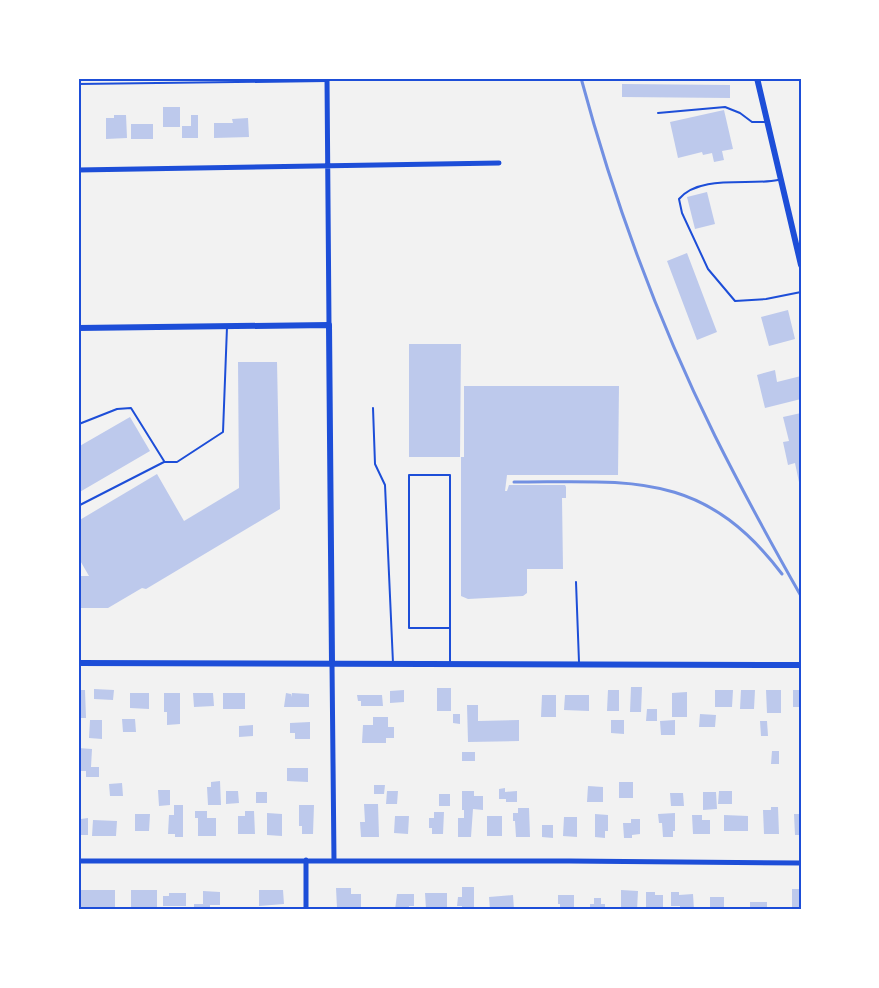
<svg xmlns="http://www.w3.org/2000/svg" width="879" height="988" font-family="Commissioner,sans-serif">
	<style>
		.building { fill: #bdc9ec }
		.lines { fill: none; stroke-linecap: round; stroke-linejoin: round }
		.service { stroke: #1d4ed8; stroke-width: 2 }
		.minor { stroke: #1d4ed8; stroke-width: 5 }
		.tertiary { stroke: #1d4ed8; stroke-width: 6 }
		.rail { stroke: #7290e2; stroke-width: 3 }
		.neatline { fill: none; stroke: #1d4ed8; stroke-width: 2 }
	</style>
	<rect width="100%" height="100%" fill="#f2f2f2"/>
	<path class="building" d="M622,84L730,85V98L622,97Z
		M163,107H180V127H163Z
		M724,110L733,149L722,151L724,160L714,162L712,153L703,155L702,152L678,158L670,122Z
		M114,115H126L127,138L106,139V118H114Z
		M191,115H198V138H182V126H191Z
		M248,118L249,137L214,138V123H233L232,119Z
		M131,124H153V139H131Z
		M707,192L715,224L695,229L687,197Z
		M687,253L717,332L697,340L667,261Z
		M788,310L795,339L769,346L761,317Z
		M409,344H461L460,457H409Z
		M238,362H277L280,509L146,589L142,588L108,608H78V576H89L78,557V521L157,474L184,521L239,488Z
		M775,370L777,382L801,376V399L765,408L757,375Z
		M464,386H619L618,475H507L505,491H507L509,485H565L566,487V498H562L563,569H527V593L523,596L468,599L461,596V457H464Z
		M801,413V487H800L795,463L788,465L783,442L789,441L783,417Z
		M130,417L150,451L78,493V447Z
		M631,687H642L641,712H630Z
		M437,688H451V711H437Z
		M94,689L114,690L113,700L94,699Z
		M78,690H85L86,718H78Z
		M404,690V702L390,703V691Z
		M608,690H619V711H607Z
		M715,690H733L732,707H715Z
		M741,690H755L754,709H740Z
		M766,690H781V713H767Z
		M793,690H801V707H793Z
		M687,692V717H672V693Z
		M130,693H149V709L130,708Z
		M164,693H180V724L167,725V712H164Z
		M193,693H213L214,706L194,707Z
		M223,693H245V709H223Z
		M286,693L291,694V697L292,693L309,694V707H284Z
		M357,695H382L383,706H361V701H358Z
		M542,695H556V717H541Z
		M565,695H589V711L564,710Z
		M467,705H478V721L519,720V741L468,742Z
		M647,709H657V721H646Z
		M453,714H460V724L453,723Z
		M700,714L716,715L715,727H699Z
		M373,717H388V727H394V738H386V743H362L363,725H373Z
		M122,719H135L136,732H123Z
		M90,720H102V739L89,738Z
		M611,720H624V734L611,733Z
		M675,720V735H661L660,721Z
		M760,721H767L768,736H761Z
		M310,722V739H295V733H290V723Z
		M253,725V736L239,737V726Z
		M78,748L92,749L91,767H99V777H86V771H78Z
		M772,751H779V764H771Z
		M462,752H475V761H462Z
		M287,768H308V782L287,781Z
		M220,781L221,805H208L207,787H211V782Z
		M619,782H633V798H619Z
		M122,783L123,796H110L109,784Z
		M374,785H385L384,794H374Z
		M588,786L603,787V802H587Z
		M505,788V792L517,791V802H506V799H499V789Z
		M158,790H170V805L159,806Z
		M226,791H238L239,803L226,804Z
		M387,791H398L397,804H386Z
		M462,791H474V796H483V810L473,809L471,837H458V818H464V810H462Z
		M719,791H732V804H718Z
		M256,792H267V803H256Z
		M703,792H716L717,809L703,810Z
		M670,793H683L684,806H671Z
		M439,794H450V806H439Z
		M78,800H81V819L88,818V835H78Z
		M364,804H378L379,837H361L360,822H365Z
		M174,805H183V837H175V834H168L169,815H174Z
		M299,805H314L313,834H302V826H299Z
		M771,807H778L779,834H764L763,810H771Z
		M518,808H529L530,837H516L515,821H513V813H518Z
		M195,811H207V818H216V836H198V818H195Z
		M245,811H254L255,834H238V816H245Z
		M434,812H444L443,834H432V828H429V818H434Z
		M267,813L282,814V836L267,835Z
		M675,813V831H673V837H663L662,823H659L658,814Z
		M135,814H150L149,831H135Z
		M595,814L608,815V831H605V838L595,837Z
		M794,814H801V835H795Z
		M692,815H702V820H710V834H693Z
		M724,815L748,816V831H724Z
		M395,816H409L408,834L394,833Z
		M487,816H502V836H487Z
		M564,817H577V837L563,836Z
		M631,819H640V834L632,835V838H624L623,823H631Z
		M93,820L117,821L116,836H92Z
		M542,825H553V838L542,837Z
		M462,887H474V910H462V906H457L458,897H462Z
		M336,888H351V894H361V907L337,908Z
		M792,889H801V910H789V908H792Z
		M78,890H115V907H78Z
		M131,890H157V910L131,909Z
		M259,890H283L284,904L259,906Z
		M621,890L638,891L637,910H621Z
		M203,891L220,892V905H210V910H194V904H203Z
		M646,892H655V895H663V910H646Z
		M671,892H679V895L693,894L694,910H680V906H671Z
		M169,893H186V906H163V896H169Z
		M425,893H447V908L426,909Z
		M397,894H414V906H409V910H395Z
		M513,895L514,910H490L489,897Z
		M558,895H574V910H560V904H558Z
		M710,897H724V910H710Z
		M594,898H601V904H605V910H590V904H594Z
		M750,902H767V907H776V910H750Z"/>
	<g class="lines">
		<path class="service" d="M78,84L327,81
			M658,113L725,107L740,113L752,122H765
			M778,180C750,186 700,174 679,199L682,213L708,269L735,301L766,299L801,292
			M373,408L375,464L385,485L393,663
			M78,422L79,424L117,409L131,408L164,461
			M78,506L164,462H177L223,432L227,327
			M576,582L579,662
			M450,628H409V475H450V664"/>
		<path class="minor" d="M327,78L329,325
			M78,170L499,163
			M332,663L334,860
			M306,860V910
			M78,861H569L801,863"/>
		<path class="tertiary" d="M757,78L801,265
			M78,328L329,325L332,663
			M78,663L801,665"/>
		<path class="rail" d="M581,78C614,201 658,321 715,436C742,490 771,543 801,596
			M514,482C631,482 703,470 782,574"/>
	</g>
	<rect width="879" height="988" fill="none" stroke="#ffffff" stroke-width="159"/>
	<rect x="80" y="80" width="720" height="828" class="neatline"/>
</svg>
